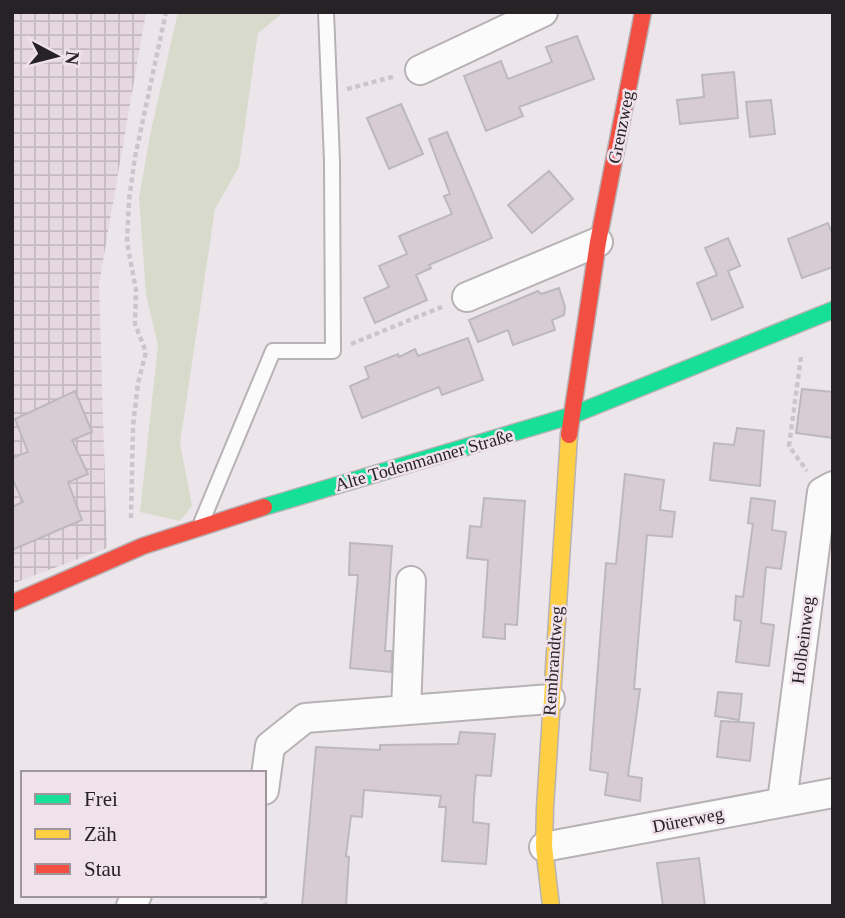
<svg xmlns="http://www.w3.org/2000/svg" width="845" height="918" font-family="Georgia,serif">
	<style>
		.industrial { fill: url(#industrial-grid) }
		.grass { fill: #d8dacc }
		.building { fill: #d7ccd3; stroke: #bdb8bc; stroke-width: 2 }
		.lines { fill: none; stroke-linecap: round; stroke-linejoin: round }
		.lane-casing { stroke: #b7b2b5; stroke-width: 18 }
		.street-casing { stroke: #b7b2b5; stroke-width: 32 }
		.fast-casing { stroke: #b7b2b5; stroke-width: 19 }
		.slow-casing { stroke: #b7b2b5; stroke-width: 19 }
		.jam-casing { stroke: #b7b2b5; stroke-width: 19 }
		.path { stroke: #cac6c9; stroke-width: 4.5; stroke-dasharray: 5 3.5; stroke-linecap: butt }
		.lane { stroke: #fcfbfc; stroke-width: 14 }
		.street { stroke: #fcfbfc; stroke-width: 28 }
		.fast { stroke: #16e098; stroke-width: 16 }
		.slow { stroke: #ffcf43; stroke-width: 16 }
		.jam { stroke: #f24e42; stroke-width: 16 }
		.labels { text-anchor: middle; stroke-width: 5; stroke-linejoin: round; paint-order: stroke }
		.street-label { font-size: 18px; fill: #272226; stroke: #f0e2eb }
	</style>
	<defs>
		<pattern id="industrial-grid" width="8" height="8" patternUnits="userSpaceOnUse" patternTransform="scale(1.75)"><rect width="8" height="8" fill="#e5d8e1"/><path d="M0 4h8M4 0v8" fill="none" stroke="#c4b9c1"/></pattern>
	</defs>
	<rect width="100%" height="100%" fill="#ece6ea"/>
	<path class="industrial" d="M12,12H146L99,284L107,548L12,584Z"/>
	<path class="grass" d="M178,12H284L258,33L239,167L215,209L180,443L192,506L180,521L140,512L158,345L146,295L139,198L150,135Z"/>
	<path class="building" d="M577,36L594,79L519,107L523,116L486,131L464,76L501,61L508,79L552,62L546,47Z
		M734,72L738,118L680,124L677,100L704,97L702,75Z
		M771,100L775,134L750,137L746,102Z
		M401,104L423,154L389,169L367,118Z
		M447,132L492,238L429,265L431,268L416,275L427,300L375,323L364,298L389,287L379,266L407,254L399,236L452,214L444,196L450,194L429,139Z
		M549,171L573,199L532,233L508,205Z
		M828,223L833,236V267L802,278L788,239Z
		M728,238L740,266L728,271L743,307L712,320L697,283L717,275L705,248Z
		M559,288L565,307L564,315L552,320L555,330L513,345L508,330L478,342L469,320L538,291L541,294Z
		M468,338L483,380L442,395L439,387L362,418L350,386L369,378L365,367L398,354L399,357L415,349L418,356Z
		M802,389L833,392V438L796,433Z
		M75,391L92,432L72,440L88,474L68,482L82,520L12,550V507L23,502L12,478V458L28,452L15,419Z
		M737,428L764,431L760,486L710,480L714,443L734,445Z
		M625,474L664,480L660,510L675,512L672,537L647,535L634,689H640L628,776L642,778L640,801L605,795L608,773L590,770L606,563L616,564Z
		M484,498L525,501L517,625L505,624V639L483,637L488,560L467,558L470,526L481,527Z
		M751,498L775,501L772,530L786,532L781,569L766,567L761,623L774,625L769,666L736,662L741,621L734,620L736,596L743,597L753,524L748,523Z
		M350,543L392,546L385,651H392L391,672L350,668L358,575H349Z
		M718,692L742,694L739,720L715,716Z
		M721,721L754,723L750,761L717,757Z
		M460,732L495,734L491,776L476,775L474,798L473,822L489,824L486,864L442,861L446,807H439L441,796L364,790L362,817L351,816L346,856L349,857L346,906H302L316,747L380,750V745L458,744Z
		M699,858L705,906H663L657,863Z"/>
	<g class="lines">
		<g class="lane-casing">
			<path id="lane" d="M202,521L273,351H333L332,161L326,12"/>
		</g>
		<g class="street-casing">
			<path id="street" d="M420,70L543,12
				M467,297L598,242
				M406,710L411,581
				M264,790L270,746L305,718L550,699
				M782,802L822,492L833,486
				M544,847L833,793
				M131,906L137,895"/>
		</g>
		<g class="fast-casing">
			<path id="fast" d="M264,507L570,416L833,310"/>
		</g>
		<g class="slow-casing">
			<path id="slow" d="M551,906L544,847L545,808L569,435"/>
		</g>
		<g class="jam-casing">
			<path id="jam" d="M569,435L598,242L643,12
				M12,603L143,546L264,507"/>
		</g>
		<path class="path" d="M347,89L396,76
			M351,344L444,306
			M801,357L789,446L807,471
			M131,518L133,426L138,383L146,352L135,324L136,290L127,242L129,200L135,157L166,12
			M261,895L266,906"/>
		<use href="#lane" class="lane"/>
		<use href="#street" class="street"/>
		<use href="#fast" class="fast"/>
		<use href="#slow" class="slow"/>
		<use href="#jam" class="jam"/>
	</g>
	<g class="labels">
		<g class="street-label">
			<text transform="translate(621 127) rotate(-79)" y="6">Grenzweg</text>
			<text transform="translate(424 460) rotate(-16)" y="6">Alte Todenmanner Straße</text>
			<text transform="translate(803 640) rotate(-83)" y="6">Holbeinweg</text>
			<text transform="translate(553 661) rotate(-86)" y="6">Rembrandtweg</text>
			<text transform="translate(688 820) rotate(-11)" y="6">Dürerweg</text>
		</g>
	</g>
	<rect width="845" height="918" fill="none" stroke="#272226" stroke-width="28"/>
	<rect x="21" y="771" width="245" height="126" fill="#f0e2eb" stroke="#a0959c" stroke-width="2"/>
	<rect x="35" y="794" width="35" height="10" fill="#16e098" stroke="#a0959c" stroke-width="2"/>
	<text x="84" y="806" font-size="21" fill="#272226">Frei</text>
	<rect x="35" y="829" width="35" height="10" fill="#ffcf43" stroke="#a0959c" stroke-width="2"/>
	<text x="84" y="841" font-size="21" fill="#272226">Zäh</text>
	<rect x="35" y="864" width="35" height="10" fill="#f24e42" stroke="#a0959c" stroke-width="2"/>
	<text x="84" y="876" font-size="21" fill="#272226">Stau</text>
	<g transform="translate(56 56) rotate(97)" stroke="#f0e2eb" stroke-width="5" paint-order="stroke">
	<path d="M0-5L12 26L0 18L-12 26Z" fill="#272226"/>
	<text y="-10" font-size="19" font-weight="bold" text-anchor="middle" fill="#272226">N</text>
	</g>
</svg>
